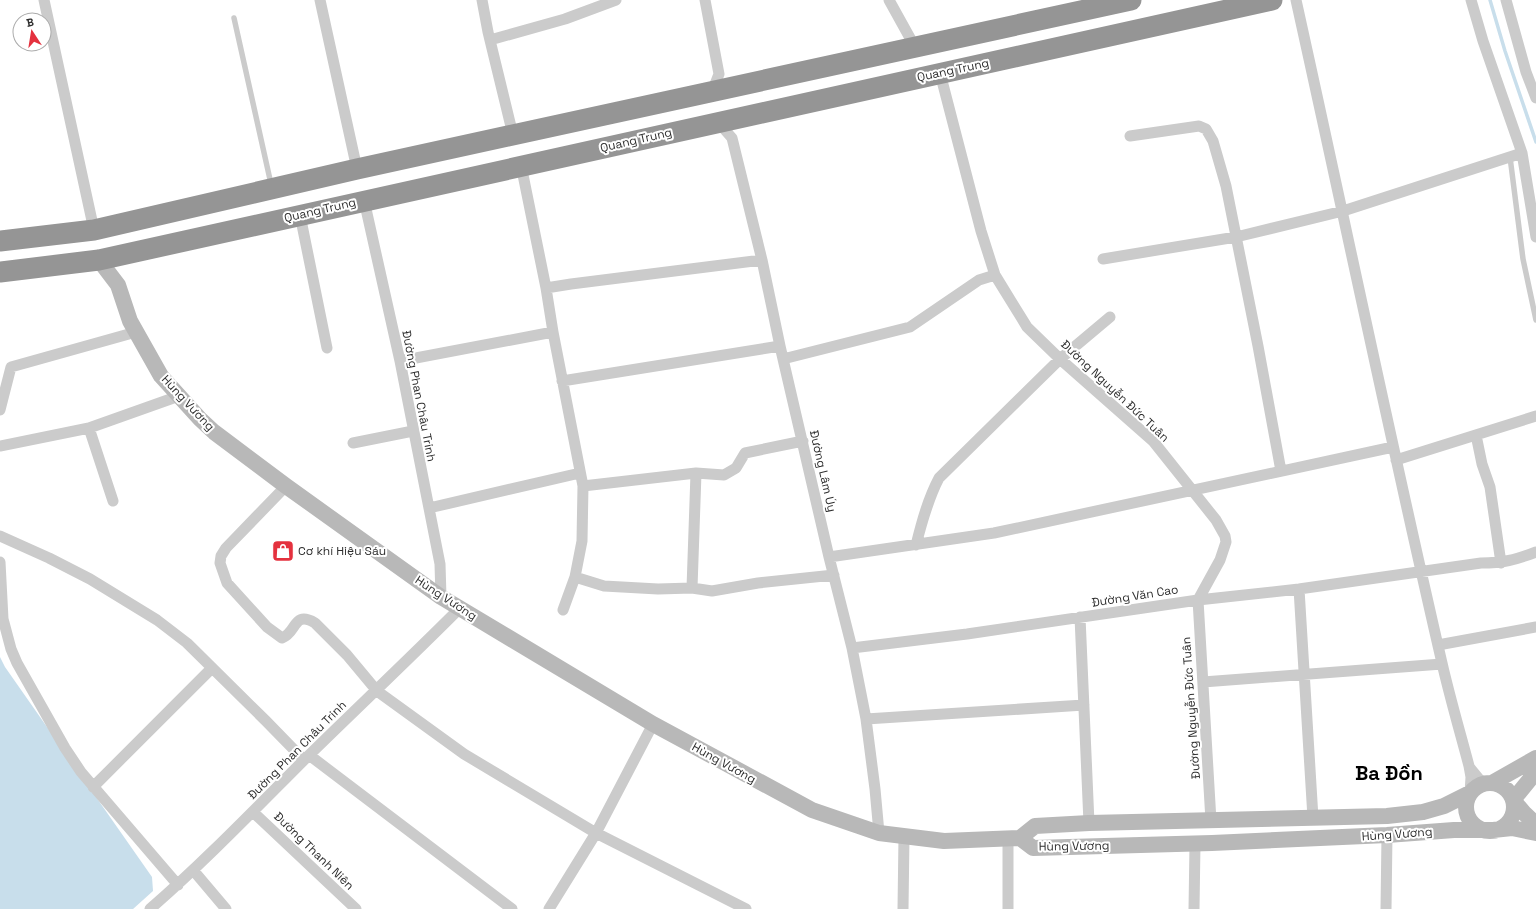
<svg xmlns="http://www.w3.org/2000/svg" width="1536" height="909" font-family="'Space Grotesk',sans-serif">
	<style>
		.water { fill: #c8deeb }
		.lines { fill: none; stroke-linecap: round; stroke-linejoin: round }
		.stream { stroke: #c8deeb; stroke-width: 3.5 }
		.lane { stroke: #cbcbcb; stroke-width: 5.5 }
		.street { stroke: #cbcbcb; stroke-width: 11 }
		.secondary { stroke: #b8b8b8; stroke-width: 16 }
		.highway { stroke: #959595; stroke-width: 21 }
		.labels { text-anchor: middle; stroke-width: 4; stroke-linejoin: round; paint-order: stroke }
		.street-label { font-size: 12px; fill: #2e2e2e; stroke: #fff }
		.poi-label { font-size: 12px; fill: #2e2e2e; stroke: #fff; text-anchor: start }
		.town-label { font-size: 20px; font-weight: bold; fill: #000; stroke: #fff }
	</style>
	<rect width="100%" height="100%" fill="#fff"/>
	<path class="water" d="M0,657L5,667L152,877L153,891L133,909H0Z"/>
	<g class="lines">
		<path class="stream" d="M1490,0L1505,51L1536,142"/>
		<path class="lane" d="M234,18L271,184
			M1510,157L1523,259L1536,320"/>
		<path class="street" d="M44,0L94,230
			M320,0L357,169
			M482,0L488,32L513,135
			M705,0L719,74L712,92
			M889,0L915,47
			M1296,0C1345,221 1391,443 1442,663C1450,698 1460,732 1469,766L1471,777L1470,793
			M1471,0L1483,41L1522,153L1536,237
			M1506,0L1526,72L1536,98
			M490,40L565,19L616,0
			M940,73L981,231L995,275L1027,327L1060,359L1153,441L1216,520L1225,536L1226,542L1220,560L1198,600L1211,821
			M718,122L732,138L762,260L780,346L829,557L852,648L866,719L875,789L879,833
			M1130,136L1199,126L1206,129L1213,141L1226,186L1258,346L1281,471
			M521,165L546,288L553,332L583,486L582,541L575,577L563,610
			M364,200L400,361L440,564L441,597
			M300,215L327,348
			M1103,259L1236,237L1343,211L1522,153
			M546,288L571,284L762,260
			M783,359L910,327L979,280L995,275
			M400,361L553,332
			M562,381L780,346
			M0,410L11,367L136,332
			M89,428L113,501
			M1476,435L1482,464L1490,487L1501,563
			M353,443L413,431
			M0,446L89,428L179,396
			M1396,460L1536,416
			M286,486L226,548L221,556L220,563L227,583L267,627L282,638C297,633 293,610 315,623L347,655L377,691L464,754L596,833L746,909
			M583,486L696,473L724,475L736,468L745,453L803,441
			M429,508L580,473
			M0,536L49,558L90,579L157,620L187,643L266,721L304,760
			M916,545C922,521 928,499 939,478L1060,359L1110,317
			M829,557L994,533L1393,447
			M0,562L3,619L11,649L17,663L65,748L81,772L178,885
			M575,577L604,586L658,589L692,588L712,591L758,583L834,575
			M692,588L696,473
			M1299,589L1313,818
			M1080,617L1089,823
			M1438,645L1536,627
			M852,648L967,634L1198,600L1299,589L1481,563C1503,563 1515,560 1536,552
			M1203,682L1442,664
			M866,719L1084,705
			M309,755L512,909
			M1470,768L1479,779L1485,783
			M93,787L212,668
			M253,812L356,909
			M193,870L226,909
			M150,909C204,862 254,810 304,760C356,709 409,659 460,608
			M549,909L596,833L653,724
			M903,909L904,836
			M1008,909V839
			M1194,909L1195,844
			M1386,909L1387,835"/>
		<path class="secondary" d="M99,260L118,285L130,321L161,376L200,419L214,432L286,486L441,597L653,724L812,810L879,833L944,841L1020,838
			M1536,772L1513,800L1524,813L1536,824
			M1492,783L1536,758
			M1466 807a24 24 0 1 1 48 0a24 24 0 1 1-48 0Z
			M1020,838L1033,848L1212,843L1387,835L1454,830H1493L1512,828L1536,833
			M1020,838L1035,826L1089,823L1387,816L1423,812L1444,806L1470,793"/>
		<path class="highway" d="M0,241L94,230L357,169L1131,0
			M0,272L99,260L1272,0"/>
	</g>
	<defs>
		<g id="shop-square" transform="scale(1.15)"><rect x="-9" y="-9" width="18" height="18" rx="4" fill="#e4313e" stroke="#fff"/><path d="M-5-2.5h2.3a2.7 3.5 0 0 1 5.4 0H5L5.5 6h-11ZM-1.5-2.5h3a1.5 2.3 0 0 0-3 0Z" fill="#fff"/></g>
	</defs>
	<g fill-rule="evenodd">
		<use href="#shop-square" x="283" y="551"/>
	</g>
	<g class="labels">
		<g class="street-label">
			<text transform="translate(953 70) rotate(-12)" y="4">Quang Trung</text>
			<text transform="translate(636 140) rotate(-13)" y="4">Quang Trung</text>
			<text transform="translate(320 210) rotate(-13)" y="4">Quang Trung</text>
			<text transform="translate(1115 391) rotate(43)" y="4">Đường Nguyễn Đức Tuân</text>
			<text transform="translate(419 396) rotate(79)" y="4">Đường Phan Châu Trinh</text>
			<text transform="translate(188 403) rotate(47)" y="4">Hùng Vương</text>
			<text transform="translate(823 471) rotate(77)" y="4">Đường Lâm Úy</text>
			<text transform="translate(1135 596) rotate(-9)" y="4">Đường Văn Cao</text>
			<text transform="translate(446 598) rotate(33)" y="4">Hùng Vương</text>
			<text transform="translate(1191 708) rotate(-94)" y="4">Đường Nguyễn Đức Tuân</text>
			<text transform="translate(297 750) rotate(-45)" y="4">Đường Phan Châu Trinh</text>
			<text transform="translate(724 763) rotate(29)" y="4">Hùng Vương</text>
			<text transform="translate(1397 834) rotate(-4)" y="4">Hùng Vương</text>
			<text transform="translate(1074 846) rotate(-1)" y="4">Hùng Vương</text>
			<text transform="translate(314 851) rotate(44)" y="4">Đường Thanh Niên</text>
		</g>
		<g class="poi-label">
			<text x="298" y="555">Cơ khí Hiệu Sáu</text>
		</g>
		<g class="town-label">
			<text x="1389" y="780">Ba Đồn</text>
		</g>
	</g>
	<g transform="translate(32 32) rotate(348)"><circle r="19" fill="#ffffff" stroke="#ababab"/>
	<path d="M0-3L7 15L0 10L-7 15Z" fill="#e4313e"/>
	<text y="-6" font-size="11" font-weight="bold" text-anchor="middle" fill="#2e2e2e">B</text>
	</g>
</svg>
